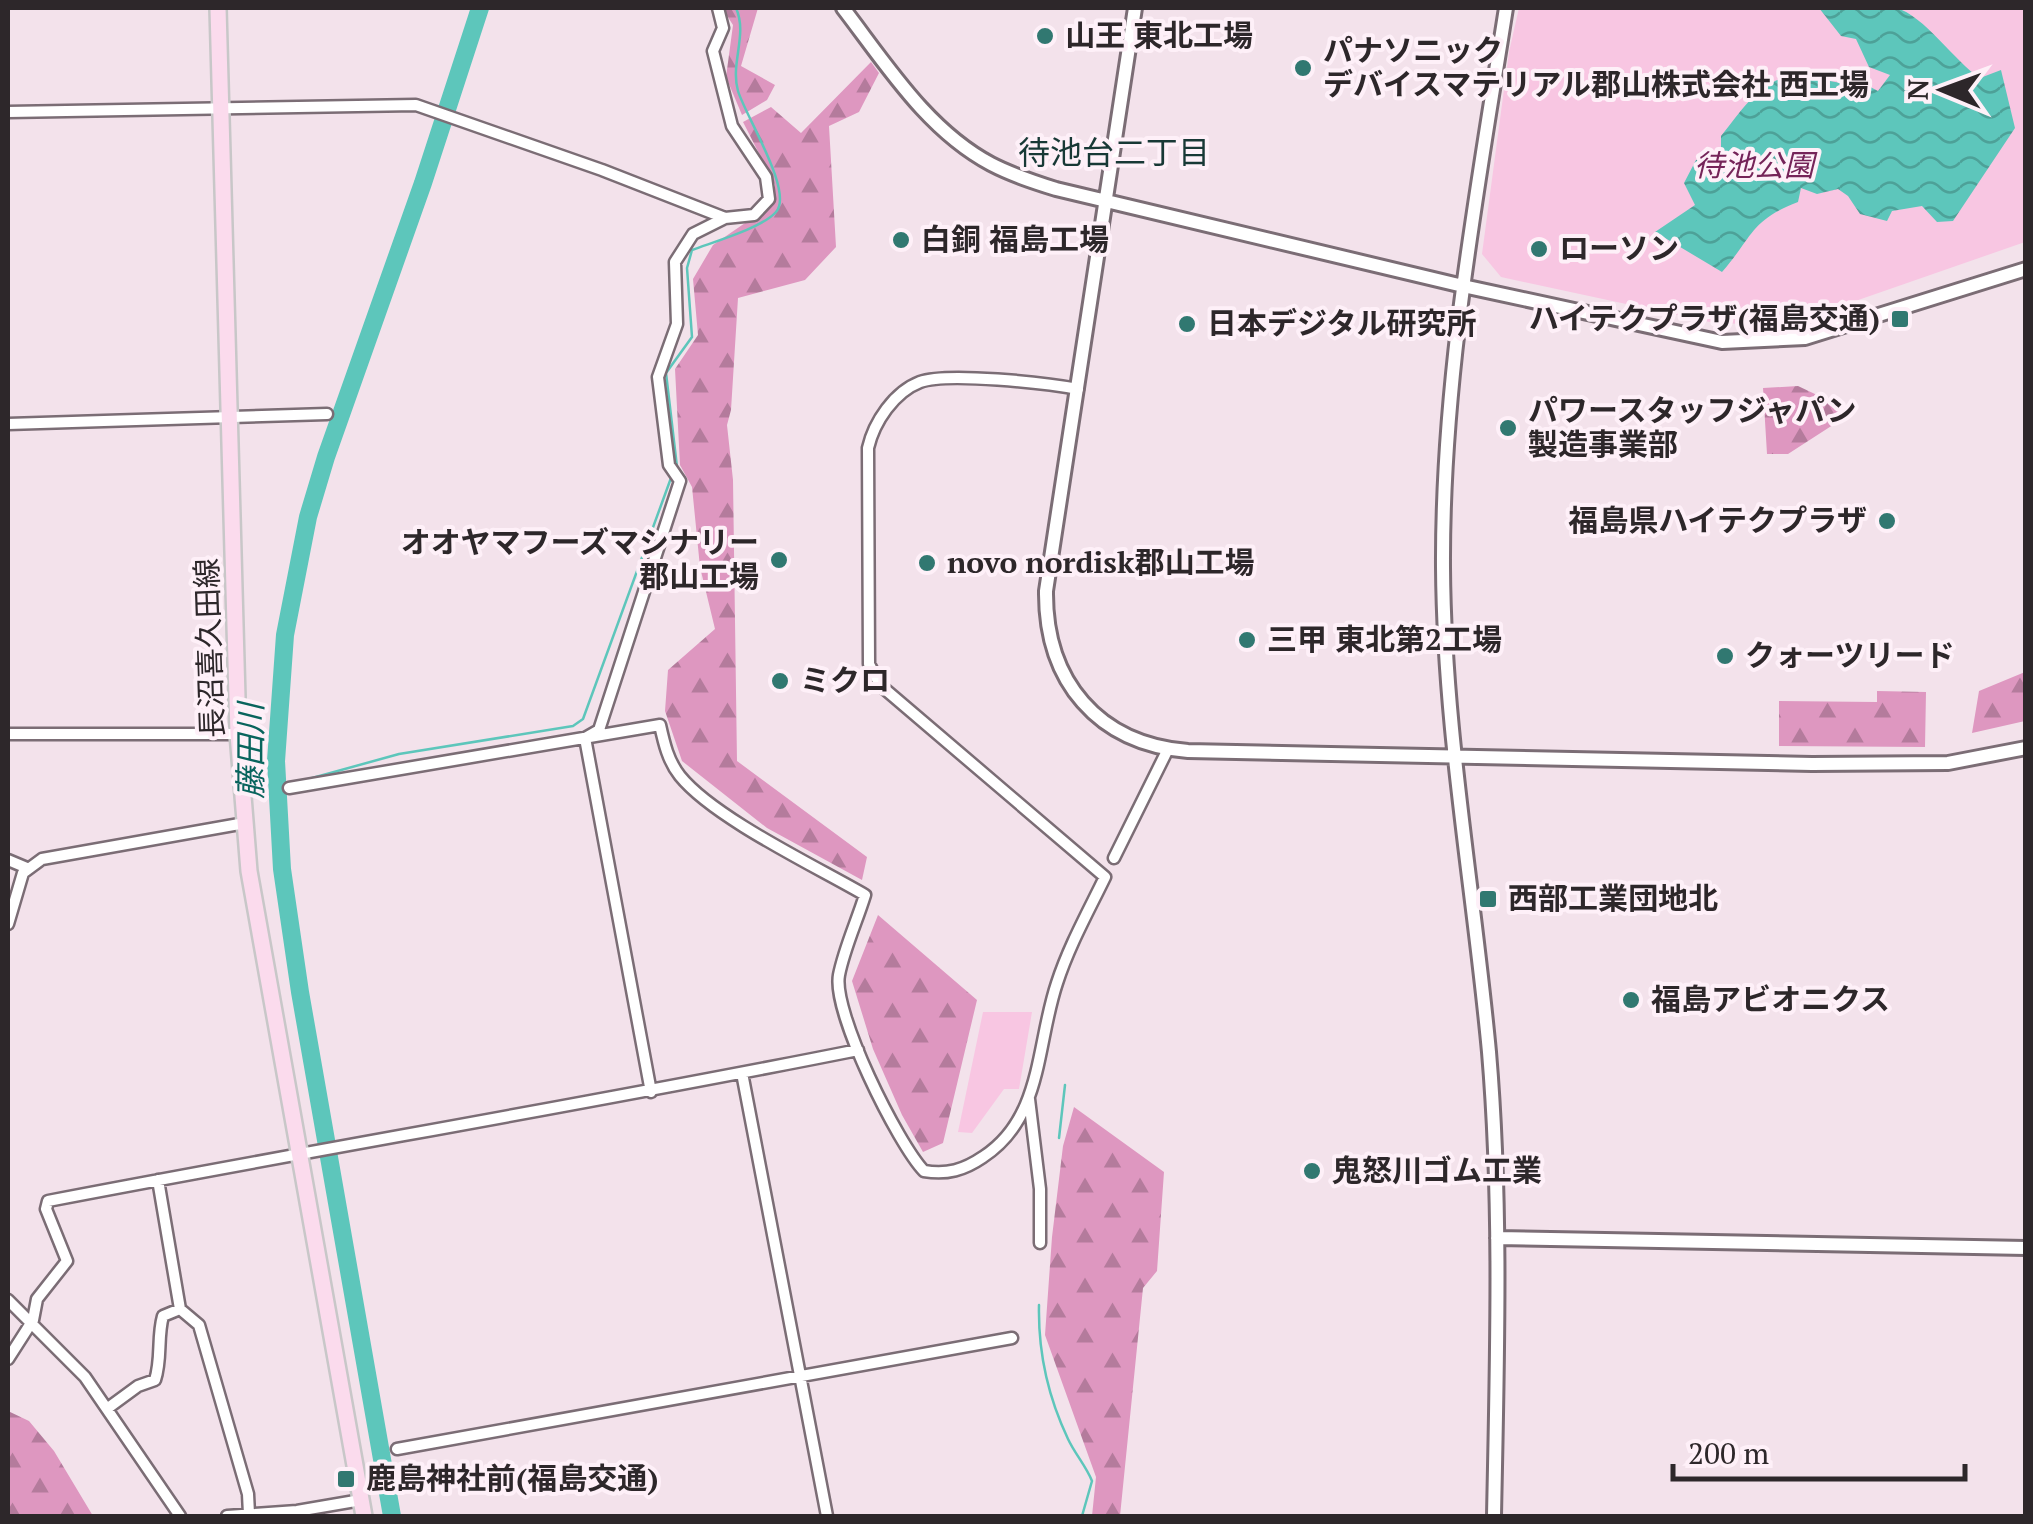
<svg xmlns="http://www.w3.org/2000/svg" width="2033" height="1524" font-family="'PT Serif','Noto Sans JP',serif">
	<style>
		.forest { fill: url(#forest-firs) }
		.park { fill: #f8c6e2 }
		.water { fill: url(#water-waves) }
		.lines { fill: none; stroke-linecap: round; stroke-linejoin: round }
		.stream { stroke: #5dc6bb; stroke-width: 2.5 }
		.river { stroke: #5dc6bb; stroke-width: 18 }
		.minor-casing { stroke: #7b6d75; stroke-width: 15 }
		.tertiary-casing { stroke: #7b6d75; stroke-width: 18 }
		.primary-casing { stroke: #c8c7c8; stroke-width: 20 }
		.minor { stroke: #fff; stroke-width: 10 }
		.tertiary { stroke: #fff; stroke-width: 12 }
		.primary { stroke: #fbdbed; stroke-width: 15 }
		.poi-dot { fill: #317871; stroke: #fef0f8; stroke-width: 4 }
		.labels { text-anchor: middle; stroke-width: 8; stroke-linejoin: round; paint-order: stroke }
		.poi-label { font-size: 30px; font-weight: bold; fill: #2d272a; stroke: #fef0f8; text-anchor: start }
		.park-label { font-size: 30px; font-style: italic; fill: #752459; stroke: #fef0f8 }
		.street-label { font-size: 30px; fill: #2d272a; stroke: #fef0f8 }
		.neighbourhood-label { font-size: 32px; fill: #183936; stroke: #fef0f8 }
		.water-label { font-size: 32px; font-style: italic; fill: #09645d; stroke: #fef0f8 }
	</style>
	<defs>
		<pattern id="forest-firs" width="22" height="20" patternUnits="userSpaceOnUse" patternTransform="scale(2.5)"><rect width="22" height="20" fill="#de97c0"/><path d="M5 1l3.5 6h-7zM16 11l3.5 6h-7z" fill="#b47b9c"/></pattern>
		<pattern id="water-waves" width="16" height="10" patternUnits="userSpaceOnUse" patternTransform="scale(2.5)"><rect width="16" height="10" fill="#5dc6bb"/><path d="M0 5q4-4 8 0t8 0" fill="none" stroke="#4da198"/></pattern>
	</defs>
	<rect width="100%" height="100%" fill="#f3e2eb"/>
	<path class="forest" d="M722,8H758L741,66L775,85L767,100L742,115L726,77L733,25Z
		M871,62L879,73L859,112L829,126L836,247L805,280L738,298L731,410L727,425L733,480L737,761L867,857L862,880L767,828L682,761L665,711L668,670L715,629L700,567L692,487L680,465L675,369L698,335L693,279L713,245L774,203L775,185L743,122L771,107L801,133Z
		M1798,386L1853,412L1788,454H1767L1763,388Z
		M2025,672V721L1972,733L1979,691Z
		M1877,691L1926,692L1925,747L1779,746V701L1877,702Z
		M878,915L977,1000L943,1143L923,1152L902,1115L873,1049L852,981Z
		M1074,1107L1164,1172L1157,1271L1143,1288L1120,1516H1092L1096,1477L1045,1335L1052,1237L1063,1146Z
		M8,1411L29,1421L54,1451L93,1516H8Z"/>
	<path class="park" d="M1519,8H2025V242L1795,322L1719,324L1501,277L1482,254L1509,52Z
		M983,1012H1032L1019,1089H1004L972,1133L958,1132Z"/>
	<path class="water" d="M1819,8C1836,7 1879,3 1896,8C1924,15 1955,62 1980,78L2001,70L2015,128L1953,221L1937,222L1922,206L1892,211L1887,221L1860,214L1848,196L1838,189L1817,194L1801,188L1798,202C1750,220 1752,238 1722,272L1655,232L1695,205L1684,183L1696,160L1721,151V136C1749,102 1767,67 1817,78C1833,81 1840,86 1855,79L1878,91L1890,75L1869,67L1856,39L1841,36Z"/>
	<g class="lines">
		<path class="stream" d="M677,467L666,373L692,337L687,268L692,250C713,242 762,228 776,212C794,192 746,117 738,91C730,63 748,35 736,8
			M305,780L399,754L573,726L583,719L671,478
			M1059,1138L1065,1085
			M1039,1305C1038,1351 1048,1397 1068,1439C1075,1454 1086,1466 1092,1481L1082,1516"/>
		<path class="river" d="M392,1516L300,992L282,869L276,761L285,635L308,517L326,457L423,183L480,8"/>
		<g class="minor-casing">
			<path id="minor" d="M8,112L416,105L602,170L725,218
				M8,424L327,414
				M8,734H238
				M289,788L660,725C664,743 668,761 680,776C714,818 815,866 865,895C857,921 844,949 839,975C832,1012 898,1144 924,1171C947,1175 964,1170 983,1157C1043,1118 1036,1045 1057,983C1069,946 1088,912 1105,877L880,685L869,664L868,448C874,422 894,392 920,382C947,372 1047,383 1078,389
				M1114,858L1168,749
				M8,860L27,868
				M8,924L23,873L42,859L245,823
				M742,1073L827,1516
				M651,1092L585,738L599,730L680,481L669,465L658,377L677,324L675,262L693,234L725,218L754,215L769,199L766,177L732,126L713,51L723,28L718,8
				M1029,1099L1040,1189V1243
				M158,1180L180,1309L199,1325L248,1494L249,1514
				M8,1300L85,1377L180,1516
				M8,1359L33,1320L37,1299L67,1261L46,1209L48,1201C318,1149 588,1104 858,1050
				M108,1408L138,1386L155,1380C162,1359 157,1337 163,1316L180,1309
				M397,1449L1012,1338
				M227,1516L297,1511L361,1500"/>
		</g>
		<g class="tertiary-casing">
			<path id="tertiary" d="M843,8C886,64 927,130 991,164C1012,175 1034,182 1056,189L1463,286L1722,342L1805,338L2026,269
				M1135,8L1046,591C1045,681 1098,744 1188,751L1812,764L1948,763L2026,748
				M1497,1238L2026,1248
				M1494,1516C1497,1362 1502,1206 1489,1052C1474,890 1444,730 1443,567C1442,378 1477,193 1506,8"/>
		</g>
		<g class="primary-casing">
			<path id="primary" d="M218,8L238,734L249,871L364,1516"/>
		</g>
		<use href="#minor" class="minor"/>
		<use href="#tertiary" class="tertiary"/>
		<use href="#primary" class="primary"/>
	</g>
	<g class="poi-dot">
		<circle cx="1045" cy="36" r="10"/>
		<circle cx="1303" cy="68" r="10"/>
		<circle cx="901" cy="240" r="10"/>
		<circle cx="1539" cy="249" r="10"/>
		<rect x="1890" y="309" width="20" height="20" rx="5"/>
		<circle cx="1187" cy="324" r="10"/>
		<circle cx="1508" cy="428" r="10"/>
		<circle cx="1887" cy="521" r="10"/>
		<circle cx="779" cy="560" r="10"/>
		<circle cx="927" cy="563" r="10"/>
		<circle cx="1247" cy="640" r="10"/>
		<circle cx="1725" cy="656" r="10"/>
		<circle cx="780" cy="681" r="10"/>
		<rect x="1478" y="889" width="20" height="20" rx="5"/>
		<circle cx="1631" cy="1000" r="10"/>
		<circle cx="1312" cy="1171" r="10"/>
		<rect x="336" y="1469" width="20" height="20" rx="5"/>
	</g>
	<g class="labels">
		<g class="poi-label">
			<text x="1065" y="46">山王 東北工場</text>
			<text x="1323" y="61">パナソニック<tspan x="1323" dy="34">デバイスマテリアル郡山株式会社 西工場</tspan></text>
			<text x="921" y="250">白銅 福島工場</text>
			<text x="1559" y="259">ローソン</text>
			<text x="1880" y="329" text-anchor="end">ハイテクプラザ(福島交通)</text>
			<text x="1207" y="334">日本デジタル研究所</text>
			<text x="1528" y="421">パワースタッフジャパン<tspan x="1528" dy="34">製造事業部</tspan></text>
			<text x="1867" y="531" text-anchor="end">福島県ハイテクプラザ</text>
			<text x="759" y="553" text-anchor="end">オオヤマフーズマシナリー<tspan x="759" dy="34">郡山工場</tspan></text>
			<text x="947" y="573">novo nordisk郡山工場</text>
			<text x="1267" y="650">三甲 東北第2工場</text>
			<text x="1745" y="666">クォーツリード</text>
			<text x="800" y="691">ミクロ</text>
			<text x="1508" y="909">西部工業団地北</text>
			<text x="1651" y="1010">福島アビオニクス</text>
			<text x="1332" y="1181">鬼怒川ゴム工業</text>
			<text x="366" y="1489">鹿島神社前(福島交通)</text>
		</g>
		<g class="park-label">
			<text x="1754" y="176">待池公園</text>
		</g>
		<g class="street-label">
			<text transform="translate(210 648) rotate(-92)" y="10">長沼喜久田線</text>
		</g>
		<g class="neighbourhood-label">
			<text x="1114" y="164">待池台二丁目</text>
		</g>
		<g class="water-label">
			<text transform="translate(251 751) rotate(-90)" y="11">藤田川</text>
		</g>
	</g>
	<rect width="2033" height="1524" fill="none" stroke="#2d272a" stroke-width="20"/>
	<g transform="translate(1943 90) rotate(271)" stroke="#fef0f8" stroke-width="8" paint-order="stroke">
	<path d="M0-8L18 38L0 25L-18 38Z" fill="#2d272a"/>
	<text y="-15" font-size="28" font-weight="bold" text-anchor="middle" fill="#2d272a">N</text>
	</g>
	<path d="M1673 1464v15h292v-15" fill="none" stroke="#2d272a" stroke-width="5"/>
	<text x="1688" y="1464" font-size="30" fill="#2d272a" stroke="#fef0f8" stroke-width="8" paint-order="stroke">200 m</text>
</svg>
